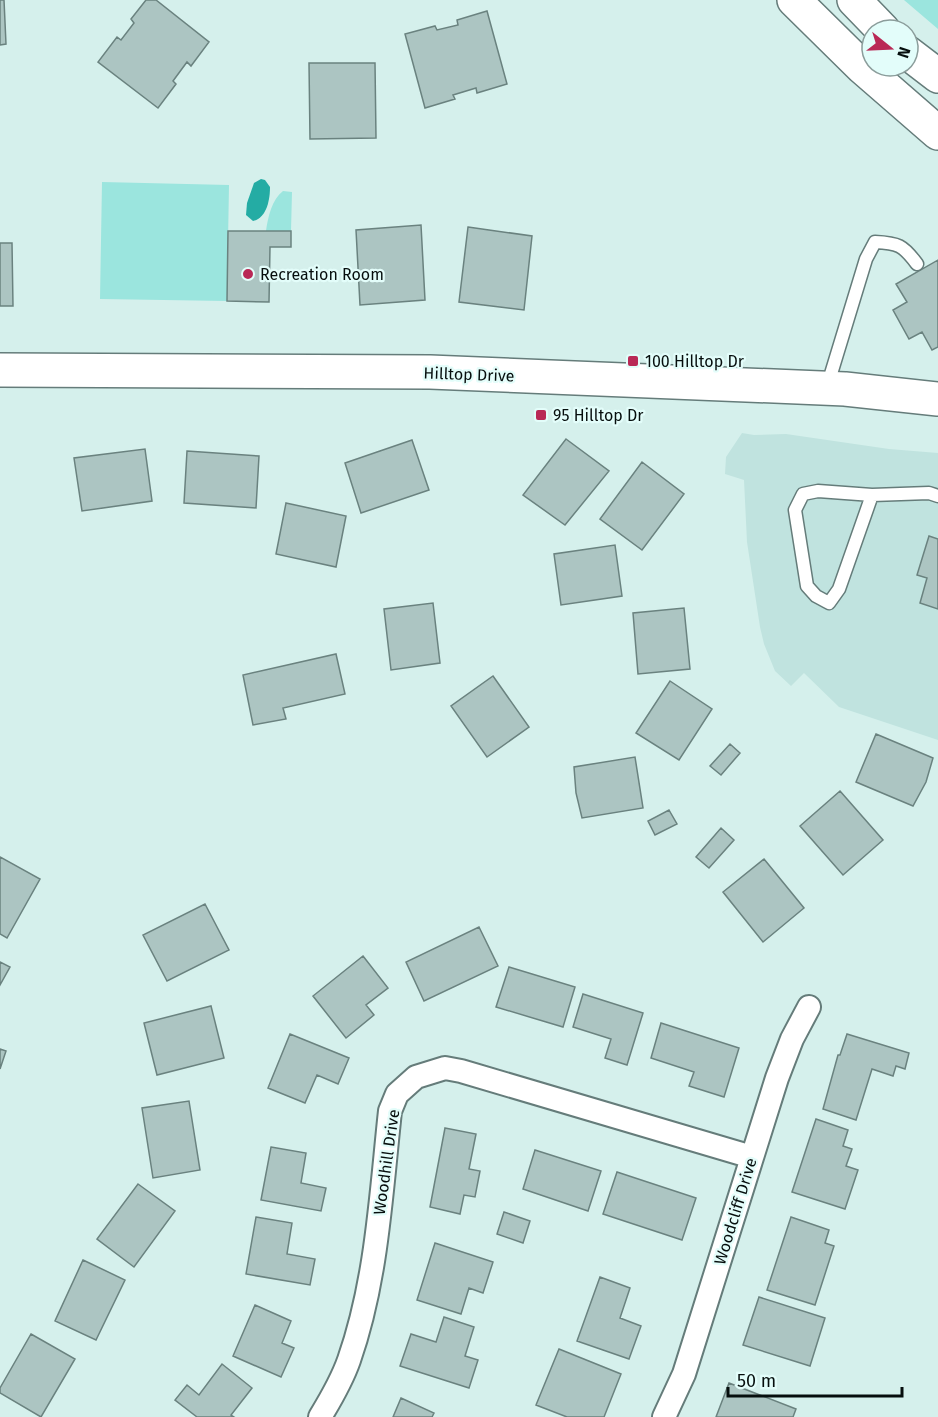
<svg xmlns="http://www.w3.org/2000/svg" width="938" height="1417" font-family="'Fira Sans',sans-serif">
	<style>
		.built { fill: #c0e3df }
		.green { fill: #9be5de }
		.water { fill: #24aca4 }
		.building { fill: #acc5c2; stroke: #6a827f; stroke-width: 1.5 }
		.lines { fill: none; stroke-linecap: round; stroke-linejoin: round }
		.service-casing { stroke: #657c7a; stroke-width: 15 }
		.minor-casing { stroke: #657c7a; stroke-width: 26 }
		.secondary-casing { stroke: #657c7a; stroke-width: 36 }
		.primary-casing { stroke: #657c7a; stroke-width: 36 }
		.service { stroke: #fff; stroke-width: 12 }
		.minor { stroke: #fff; stroke-width: 22 }
		.secondary { stroke: #fff; stroke-width: 33 }
		.primary { stroke: #fff; stroke-width: 33 }
		.poi-dot { fill: #b92956; stroke: #e3fdfa; stroke-width: 2 }
		.labels { text-anchor: middle; stroke-width: 4.5; stroke-linejoin: round; paint-order: stroke }
		.poi-label { font-size: 16px; fill: #060e0d; stroke: #e3fdfa; text-anchor: start }
		.street-label { font-size: 16px; fill: #060e0d; stroke: #e3fdfa }
	</style>
	<rect width="100%" height="100%" fill="#d5f0ec"/>
	<path class="built" d="M742,433L754,435L786,434L889,449L938,453V740L839,707L804,673L791,686L775,671L764,644L760,627L747,542L744,480L725,474L726,457Z"/>
	<path class="green" d="M904,0H938V30V29Z
		M102,182L229,185L227,301L100,299Z
		M283,191L292,192L291,231H266C268,217 272,199 283,191Z"/>
	<path class="water" d="M261,179L265,180L270,187C270,199 267,218 253,221L246,215L247,203L254,183Z"/>
	<path class="building" d="M0,0H4L6,44L0,45Z
		M146,0H156L209,42L191,66L187,62L173,81L176,84L158,108L98,62L117,37L121,40L134,23L131,19Z
		M487,11L507,84L477,93L476,88L453,95L455,99L425,108L405,34L435,26L437,30L458,25L457,20Z
		M309,63H375L376,138L310,139Z
		M421,225L425,300L360,305L356,230Z
		M468,227L532,236L524,310L459,302Z
		M228,231H291V247H270L269,302L227,301Z
		M0,243H12L13,306H0Z
		M938,260V347L932,350L922,332L909,339L893,310L907,302L896,284Z
		M566,439L609,471L565,525L523,495Z
		M412,440L429,490L361,513L345,463Z
		M145,449L152,501L82,511L74,458Z
		M187,451L259,456L256,508L184,503Z
		M642,462L684,494L642,550L600,519Z
		M286,503L346,516L336,567L276,554Z
		M929,536L938,539V609L920,603L927,578L917,575Z
		M615,545L622,596L561,605L554,554Z
		M433,603L440,663L391,670L384,609Z
		M684,608L690,669L638,674L633,613Z
		M336,654L345,694L283,708L286,719L253,725L243,675Z
		M493,676L529,727L487,757L451,706Z
		M670,681L712,709L679,760L636,733Z
		M876,734L933,758L926,782L913,806L856,782Z
		M730,744L740,753L721,775L710,766Z
		M635,757L643,808L582,818L576,793L574,767Z
		M840,791L883,840L843,875L800,826Z
		M669,810L677,824L655,835L648,821Z
		M721,828L734,840L709,868L696,857Z
		M0,857L40,879L7,938L0,934Z
		M764,859L804,908L763,942L723,892Z
		M205,904L229,950L167,981L143,935Z
		M479,927L498,966L424,1001L406,962Z
		M363,956L388,988L366,1005L374,1015L346,1038L313,996Z
		M0,962L10,967L0,985Z
		M509,967L575,987L563,1027L496,1007Z
		M583,994L643,1013L627,1065L605,1058L611,1039L573,1027Z
		M211,1006L224,1058L157,1075L144,1023Z
		M661,1023L739,1048L724,1097L689,1086L694,1072L651,1058Z
		M290,1034L349,1058L338,1084L317,1075L305,1103L268,1088Z
		M847,1034L909,1053L905,1069L896,1066L893,1076L872,1069L856,1120L823,1109L838,1055H840Z
		M0,1049L6,1051L0,1069Z
		M189,1101L200,1170L153,1178L142,1108Z
		M816,1119L848,1130L843,1146L852,1149L846,1166L858,1170L845,1209L792,1192Z
		M445,1128L476,1134L469,1169L480,1171L475,1197L464,1195L460,1214L430,1207Z
		M271,1147L306,1153L301,1183L326,1188L321,1211L261,1200Z
		M535,1150L601,1171L588,1211L523,1189Z
		M617,1172L696,1198L682,1240L603,1214Z
		M138,1184L175,1211L134,1267L97,1239Z
		M504,1212L530,1221L523,1243L497,1234Z
		M256,1217L292,1223L287,1254L315,1259L310,1285L246,1274Z
		M791,1217L829,1230L825,1243L834,1246L815,1305L767,1290Z
		M435,1243L493,1262L483,1293L469,1288L461,1314L417,1300Z
		M83,1260L125,1280L96,1340L55,1321Z
		M600,1277L630,1288L620,1318L641,1326L629,1359L577,1341Z
		M759,1297L825,1318L810,1366L743,1345Z
		M255,1305L291,1321L282,1343L294,1348L281,1377L233,1356Z
		M444,1317L474,1327L465,1356L478,1360L469,1388L400,1366L411,1334L436,1342Z
		M31,1334L75,1359L41,1417L0,1393V1388Z
		M559,1349L621,1374L604,1417H567L536,1405Z
		M222,1364L252,1388L231,1415L234,1417H197L175,1400L187,1385L199,1395Z
		M729,1383L796,1409L793,1417H716Z
		M401,1398L434,1413L432,1417H393Z"/>
	<g class="lines">
		<g class="service-casing">
			<path id="service" d="M827,387L866,259L875,242C898,243 903,245 917,264
				M872,495L839,589L829,603L816,596L807,586L795,510L803,494L818,491L872,495L929,493L938,496"/>
		</g>
		<g class="minor-casing">
			<path id="minor" d="M320,1417C331,1399 342,1380 349,1360C377,1280 381,1194 390,1111L397,1094L416,1077L445,1068L461,1071L752,1157
				M664,1417L684,1374L777,1078L792,1039L809,1007"/>
		</g>
		<g class="secondary-casing">
			<path id="secondary" d="M0,370L430,372L845,389L938,399"/>
		</g>
		<g class="primary-casing">
			<path id="primary" d="M794,0L862,67L938,133
				M854,0L883,30
				M908,53L938,76"/>
		</g>
		<use href="#service" class="service"/>
		<use href="#minor" class="minor"/>
		<use href="#secondary" class="secondary"/>
		<use href="#primary" class="primary"/>
	</g>
	<g class="poi-dot">
		<circle cx="248" cy="274" r="6"/>
		<rect x="627" y="355" width="12" height="12" rx="3"/>
		<rect x="535" y="409" width="12" height="12" rx="3"/>
	</g>
	<g class="labels">
		<g class="poi-label">
			<text x="260" y="280">Recreation Room</text>
			<text x="645" y="367">100 Hilltop Dr</text>
			<text x="553" y="421">95 Hilltop Dr</text>
		</g>
		<g class="street-label">
			<text transform="translate(469 374) rotate(2)" y="6">Hilltop Drive</text>
			<text transform="translate(386 1162) rotate(-82)" y="6">Woodhill Drive</text>
			<text transform="translate(735 1211) rotate(-73)" y="6">Woodcliff Drive</text>
		</g>
	</g>
	<g transform="translate(890 48) rotate(108)"><circle r="28" fill="#e3fdfa" stroke="#8b9d9b" stroke-width="1.5"/>
	<path d="M0-4.5L10 22L0 15L-10 22Z" fill="#b92956"/>
	<text y="-9" font-size="16" font-weight="bold" text-anchor="middle" fill="#060e0d">N</text>
	</g>
	<path d="M728 1387v9h174v-9" fill="none" stroke="#060e0d" stroke-width="3"/>
	<text x="737" y="1387" font-size="18" fill="#060e0d" stroke="#e3fdfa" stroke-width="4.5" paint-order="stroke">50 m</text>
</svg>
